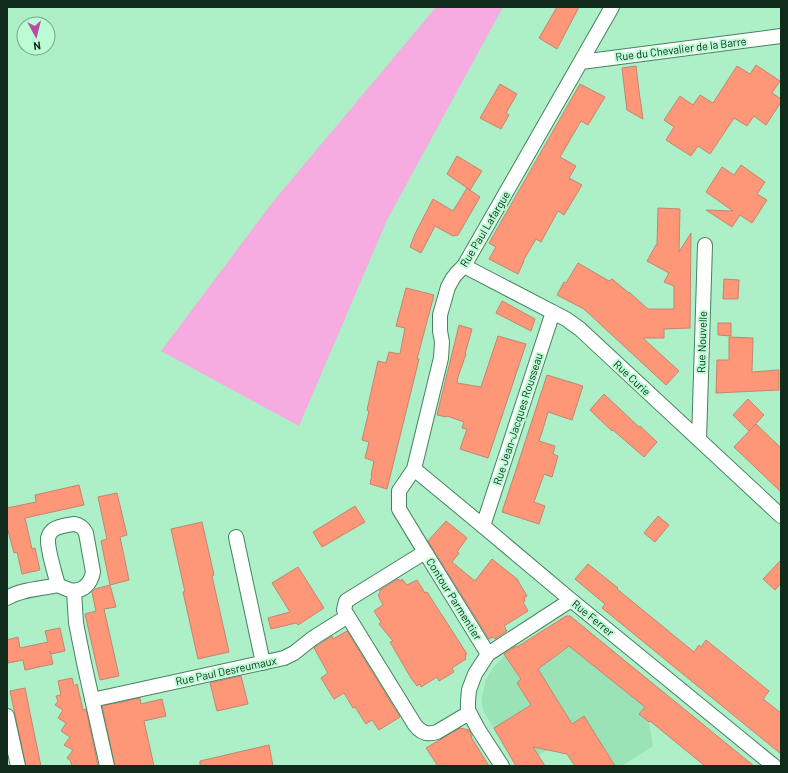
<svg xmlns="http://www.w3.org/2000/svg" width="788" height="773" font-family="Barlow,sans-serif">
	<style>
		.built { fill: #9ae3b7 }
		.green { fill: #f6abe1 }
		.building { fill: #fe9678; stroke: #c68471 }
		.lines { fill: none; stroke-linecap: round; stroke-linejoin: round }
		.street-casing { stroke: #44835f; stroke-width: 16 }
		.street { stroke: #fff; stroke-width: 14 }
		.labels { text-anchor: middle; stroke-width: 4; stroke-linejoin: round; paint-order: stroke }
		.street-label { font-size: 11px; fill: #102b1c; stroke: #bafcd3 }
	</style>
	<rect width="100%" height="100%" fill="#adefc6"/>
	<path class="built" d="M566,616H571L669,697L649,722L653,746L622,766H575L559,742L522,766L506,749L483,710L482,704V696L486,680L493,668L505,655L521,678L544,660L530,639Z"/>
	<path class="green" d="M436,7H503L387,220L299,426L161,351L272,203Z"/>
	<path class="building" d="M557,7H579L557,49L539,38Z
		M756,65L780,81L772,93L781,99V102L766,125L754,116L747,126L734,118L710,154L698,146L691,156L666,140L674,127L664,120L680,96L693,105L700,95L713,103L737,66L750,74Z
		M636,66L639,91L643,119L627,110L622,68Z
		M500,84L517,94L506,113L509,115L501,129L480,118Z
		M580,84L605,97L588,125L581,121L560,157L576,166L569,178L582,185L564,215L558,211L541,242L536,239L523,261H524L518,274L489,259L496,247L489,243Z
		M457,156L482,171L470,190L447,174Z
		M741,165L765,182L757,194L767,200L752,223L740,215L732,227L706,210L733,211L706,192L722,167L734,175Z
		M467,188L480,197L458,235L453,236L435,226L421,253L410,247L415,234L433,199L453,211Z
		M658,208L680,209L679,252L691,233L690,328L664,329V338H643L679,371L666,385L584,309L557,295L564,282L566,283L578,263L609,281L612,279L629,293V292L648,309H674V286L664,282L669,273L647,261L656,245H657Z
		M724,279L739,280L738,299H723Z
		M406,288L434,295L417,359H419L387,489L370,484L372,475H371L374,461L365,458L369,442L362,440L369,411L367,410L378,361L386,363L389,352L400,354L405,328L396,326Z
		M502,301L535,319L531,331L496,313Z
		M718,323H731V336L718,335Z
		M459,325L472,329L465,354H466L458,377L457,383L481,387L498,336L526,344L488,458L460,449L467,429L462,428L464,422L447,416L446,417L437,415Z
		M729,337L753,338L752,372L779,370V390L716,393L717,360H729Z
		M547,375L583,386L572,420L548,412L543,429L539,441L555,446L553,454L558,456L552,477L544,474L534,502L545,506L539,524L502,512L514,476Z
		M604,394L639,427L640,426L657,442L644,457L613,430L612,431L590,410Z
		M748,399L764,415L749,431L733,415Z
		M756,424L781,448V492L734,447Z
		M79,485L84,505L25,518L32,549L35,548L40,570L22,574L17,552L14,553L7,527V508L36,502L35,495Z
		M117,493L127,535L120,537L129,580L110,585L101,541L107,539L98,497Z
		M355,506L365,522L322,547L313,532Z
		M658,516L669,525L655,542L644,533Z
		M446,521L467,538L457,552L459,553L452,562L475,581L492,559L517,579L527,596L524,598L525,601L523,602L528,611L504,626L507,631L495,639L493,637L489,639L428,541Z
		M202,522L214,575L212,576L229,652L198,659L183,592H185L171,529Z
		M781,560V583L775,590L763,579Z
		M588,564L618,588L617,589L694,652L699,645L701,647L706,640L769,691L763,699L781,713V754L602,608L605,604L575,579Z
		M298,567L324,608L298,625L296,623L271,629L268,618L290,612L272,583Z
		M398,579L399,580H400V581L402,579L407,585L417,580L425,593L427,592L467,654L465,655L466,657L465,658L466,659L452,668L454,672L439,681L437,677L421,687L420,684L417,686L411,678L390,642L393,641L379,624L381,622L374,611L383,605L378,595L380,593V590Z
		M110,585L116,607L104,609L119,676L100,680L85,614L96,611L92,592L95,589Z
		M566,616H570L754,766H705L650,721L649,722L639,714L645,707L569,646L538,669L572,724L584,716L615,766H575L567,754L533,747L545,766H516L494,728L531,705L517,683L521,679L504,654L516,646L517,647Z
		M60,628L65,651L51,654L50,651L53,664L25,670L23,660L8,663L7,656V640L18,637L20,648L48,642L45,631Z
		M347,631L400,717L379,730L372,720L366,724L355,707L353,708L344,693L334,699L321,678L328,673L314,648L332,636L333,639Z
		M241,676L248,704L217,711L210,683Z
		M72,678L74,686L77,684L83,710L86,709L98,766H72L70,760L67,758L73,750L64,745L70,737L61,731L66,723L58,718L63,710L55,705L58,701L56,696L61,695L58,681Z
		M25,688L30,713L41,766H26L10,691Z
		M140,698L141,704L162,699L166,716L144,721L154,766H115L102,706Z
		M460,728L469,730L472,736L471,737L489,766H438L426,748Z
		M269,745L273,766H200V761Z"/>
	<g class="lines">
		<g class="street-casing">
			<path id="street" d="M581,62L781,36
				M464,266L566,319L580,329L781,516
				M699,440L705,245
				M414,469L483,526L571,600L774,766
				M74,524C80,525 83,527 86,533L93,572C91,583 83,593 70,590C66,589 62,587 58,585C55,574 47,549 48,538C49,535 50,532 53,530C58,526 68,525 74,524Z
				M483,526L553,312
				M236,537L263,663
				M425,552L399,509V491L414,469L441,358L442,342L440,331V315L448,287L453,278L457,273L464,266L612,7
				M74,591L76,623L84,663L107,766
				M7,598C22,589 41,589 58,585
				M92,700L284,658L294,653L313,638L348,616
				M469,713L437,732C428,735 421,733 415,725L344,610L346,601L425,552L488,654
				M7,716L18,766
				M502,766L478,729L468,710V701L469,690L475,674L488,654L571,600"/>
		</g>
		<use href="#street" class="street"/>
	</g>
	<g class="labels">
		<g class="street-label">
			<text transform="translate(681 49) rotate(-7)" y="4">Rue du Chevalier de la Barre</text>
			<text transform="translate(485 229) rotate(-59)" y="4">Rue Paul Lafargue</text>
			<text transform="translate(702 342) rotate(-88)" y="4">Rue Nouvelle</text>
			<text transform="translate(632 378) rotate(43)" y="4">Rue Curie</text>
			<text transform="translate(518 419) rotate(-72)" y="4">Rue Jean-Jacques Rousseau</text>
			<text transform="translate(454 599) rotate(58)" y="4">Contour Parmentier</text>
			<text transform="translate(593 618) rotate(39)" y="4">Rue Ferrer</text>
			<text transform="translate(226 671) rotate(-12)" y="4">Rue Paul Desreumaux</text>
		</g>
	</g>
	<rect width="788" height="773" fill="none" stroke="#102b1c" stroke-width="16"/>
	<g transform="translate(36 36) rotate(173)"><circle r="19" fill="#bafcd3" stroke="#76a88a"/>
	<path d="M0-3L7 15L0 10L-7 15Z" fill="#bd4aa5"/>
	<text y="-6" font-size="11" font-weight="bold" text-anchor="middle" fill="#102b1c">N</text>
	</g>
</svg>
